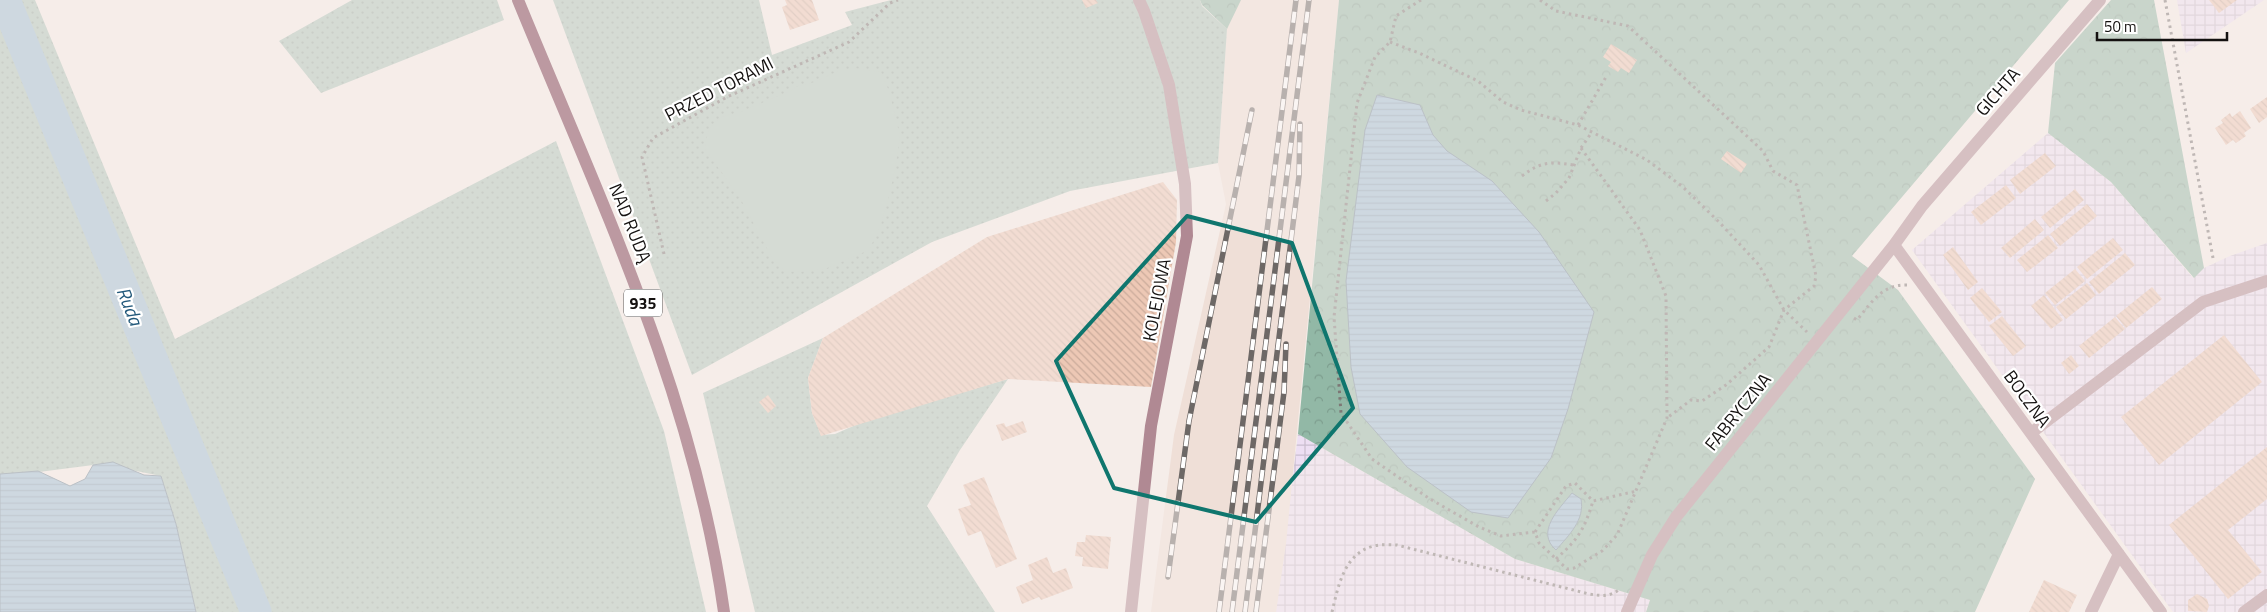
<svg xmlns="http://www.w3.org/2000/svg" width="2267" height="612" font-family="'Titillium Web',sans-serif">
	<style>
		.industrial { fill: url(#industrial-grid) }
		.built { fill: #efdfd7 }
		.green { fill: url(#green-dots) }
		.forest { fill: url(#forest-crowns) }
		.pitch { fill: #aec5ba }
		.water { fill: url(#water-rules); stroke: #748b9b }
		.lines { fill: none; stroke-linecap: round; stroke-linejoin: round }
		.river { stroke: #9dbfd6; stroke-width: 31 }
		.building { fill: url(#building-back-hatch) }
		.path { stroke: #7d7775; stroke-width: 3; stroke-dasharray: 2.5 4; stroke-linecap: butt }
		.minor { stroke: #b08993; stroke-width: 12 }
		.major { stroke: #753449; stroke-width: 12 }
		.rail-casing { stroke: #6d6866; stroke-width: 5.5 }
		.rail { stroke: #fff; stroke-width: 4; stroke-dasharray: 11; stroke-linecap: butt }
		.marked { fill: none; stroke: #0f766e; stroke-width: 4; stroke-linejoin: round }
		.labels { text-anchor: middle; stroke-width: 4.5; stroke-linejoin: round; paint-order: stroke }
		.shield { fill: #fff; stroke: #5a5858; stroke-width: 1 }
		.shield-label { font-size: 16px; font-weight: bold; fill: #141110 }
		.street-label { font-size: 18px; fill: #141110; stroke: #fff }
		.water-label { font-size: 19px; font-style: italic; fill: #23597b; stroke: #fff }
	</style>
	<defs>
		<pattern id="industrial-grid" width="8" height="8" patternUnits="userSpaceOnUse" patternTransform="scale(1.25)"><rect width="8" height="8" fill="#eddff3"/><path d="M0 4h8M4 0v8" fill="none" stroke="#cabecf"/></pattern>
		<pattern id="green-dots" width="8" height="8" patternUnits="userSpaceOnUse" patternTransform="scale(1.25)"><rect width="8" height="8" fill="#aec5ba"/><path d="M2 2h.1M6 6h.1" fill="none" stroke="#95a89f" stroke-width="1.8" stroke-linecap="round"/></pattern>
		<pattern id="forest-crowns" width="20" height="18" patternUnits="userSpaceOnUse" patternTransform="scale(1.25)"><rect width="20" height="18" fill="#92b8a6"/><path d="M2 6a3 3 0 1 1 6 0M12 15a3 3 0 1 1 6 0" fill="none" stroke="#7d9d8e"/></pattern>
		<pattern id="water-rules" width="6" height="5" patternUnits="userSpaceOnUse" patternTransform="scale(1.25)"><rect width="6" height="5" fill="#9dbfd6"/><path d="M0 2.5h6" fill="none" stroke="#86a3b7"/></pattern>
		<pattern id="building-back-hatch" width="6" height="6" patternUnits="userSpaceOnUse" patternTransform="scale(1.25)"><rect width="6" height="6" fill="#edc8b5"/><path d="M-1 5l2 2M0 0l6 6M5-1l2 2" fill="none" stroke="#caab9b"/></pattern>
	</defs>
	<rect width="100%" height="100%" fill="#f5ede9"/>
	<path class="industrial" d="M2177,0H2264L2186,53Z
		M2048,133L2111,182L2193,278L2204,268L2230,256L2267,243V612H2173L1912,250Z
		M1298,434L1515,559L1650,600L1646,612H1276Z"/>
	<path class="built" d="M1240,0H1339L1286,544L1276,612H1151L1174,435L1226,204L1218,163L1227,29Z"/>
	<path class="green" d="M0,0H35L175,339L556,141L664,431L706,612H196L176,524L161,476L101,464L0,477Z
		M352,0H497L504,20L321,93L279,41Z
		M553,0H759L772,55L852,25L845,12L891,0H1200L1202,6L1227,29L1218,163L1070,191L932,242L692,375Z
		M823,338L808,378L812,413L821,435L835,434L867,420L1008,379L960,450L927,506L995,612H755L703,393Z"/>
	<path class="forest" d="M1200,0H1241L1227,29L1202,5Z
		M1339,0H2069L1852,256L1898,290L2035,479L1975,612H1646L1650,600L1515,559L1298,434Z
		M2111,0H2154L2204,268L2194,278L2111,182L2048,133L2055,63Z"/>
	<path class="pitch" d="M854,68L881,72L889,91L900,136L895,170L888,200L880,227L869,250L825,269L799,272L784,271L770,254L740,198L705,149C707,127 714,116 738,113L792,90C798,84 806,85 814,82C829,76 836,70 854,68Z"/>
	<path class="water" d="M1377,95L1420,105L1433,135L1447,151L1492,181L1539,232L1594,312L1568,409L1551,458L1508,518L1471,512L1407,467L1360,414L1351,367L1346,281L1365,130Z
		M113,462L144,475L161,476L176,524L196,612H0V474L38,471L70,486L85,479L93,465Z
		M1572,493L1581,499C1585,520 1569,535 1556,550C1535,532 1559,509 1572,493Z"/>
	<g class="lines">
		<path class="river" d="M5,0L256,612"/>
	</g>
	<path class="building" d="M785,0H812L819,20L790,30L782,7L787,5Z
		M1082,0H1096L1098,3L1086,8Z
		M2209,0H2237L2219,13Z
		M1611,44L1637,60L1629,73L1621,68L1618,72L1608,66L1611,62L1603,57Z
		M2267,97V117L2259,123L2250,109Z
		M2240,111L2251,128L2244,133L2246,136L2239,141L2236,143L2233,140L2226,145L2215,128L2223,123L2221,120L2230,113L2232,117Z
		M1727,151L1747,164L1741,173L1721,159Z
		M2045,153L2056,166L2020,194L2010,180Z
		M1163,182L1177,200L1176,242L1151,387L1008,379L821,436L812,413L808,378L823,338L987,237Z
		M2006,185L2016,198L1981,225L1971,212Z
		M2075,189L2084,200L2050,228L2041,217Z
		M2087,204L2097,216L2060,246L2050,234Z
		M2035,219L2044,230L2010,258L2001,248Z
		M2048,235L2058,248L2027,272L2017,260Z
		M2113,238L2123,250L2087,279L2077,267Z
		M1953,247L1978,282L1968,290L1943,255Z
		M2125,253L2135,265L2099,294L2089,282Z
		M2075,269L2085,281L2055,305L2045,293Z
		M2087,283L2096,295L2066,319L2056,307Z
		M2152,287L2162,299L2126,328L2116,316Z
		M1982,288L2002,312L1989,322L1970,298Z
		M2044,295L2063,320L2051,329L2031,306Z
		M2002,316L2026,346L2013,356L1989,326Z
		M2115,317L2125,329L2089,358L2079,346Z
		M2224,335L2262,382L2159,465L2121,417Z
		M2071,355L2079,366L2069,374L2061,363Z
		M768,395L776,406L768,413L759,402Z
		M1023,421L1027,432L1002,441L996,425L1004,423L1006,427Z
		M2267,447V499L2228,530L2262,572L2228,599L2169,525Z
		M984,477L1017,559L996,568L981,531L968,536L958,509L971,505L963,485Z
		M1086,535L1111,537L1108,569L1082,566L1083,557L1075,556L1077,542H1085Z
		M1047,557L1053,573L1066,568L1073,588L1041,600L1039,597L1022,604L1016,587L1033,580L1028,565Z
		M2044,580L2077,595L2069,612H2029Z
		M2197,594L2207,599L2209,606L2207,612L2188,611V600Z"/>
	<g class="lines">
		<path class="path" d="M1421,0L1396,16L1390,42L1375,57L1357,103L1334,317L1341,413L1372,459L1430,499L1479,527L1501,536L1535,532
			M1540,0L1556,11L1628,26L1763,151L1773,171L1797,185L1816,276L1814,286L1784,310L1769,347L1726,385L1702,401L1691,400L1667,418
			M2165,0L2213,258
			M1390,42L1419,53L1478,81L1503,102L1521,110L1578,125L1647,160L1683,187L1720,223L1759,265L1784,310L1807,332
			M1578,125L1606,77
			M1581,148L1640,230L1666,296L1667,418L1617,535L1602,551L1574,568L1567,569L1539,543L1535,532L1566,486L1575,483L1593,501L1637,491
			M1522,176C1540,162 1550,161 1573,165
			M1546,201L1556,193L1569,178L1581,148L1592,132
			M664,254L642,157L653,138L727,97L849,42L890,3L898,0
			M1854,318L1857,320C1871,303 1882,284 1907,285
			M1556,559C1579,538 1584,530 1593,501
			M1332,612C1338,587 1344,553 1374,546C1381,544 1390,545 1397,545L1589,594C1601,596 1610,597 1620,589"/>
		<path class="minor" d="M2100,0L1922,206L1894,245L2161,612
			M2031,433L2203,302L2267,281
			M1131,612L1151,426L1187,236L1185,184L1169,85L1144,11L1139,0
			M1627,612L1652,555L1676,517L1894,245
			M2091,612L2119,554
			M2244,612L2267,595"/>
		<path class="major" d="M518,0C600,200 694,396 724,612"/>
		<g class="rail-casing">
			<path id="rail" d="M1168,577L1189,421L1252,110
				M1219,612L1296,0
				M1232,612L1309,0
				M1245,612L1299,176L1300,124
				M1256,612L1284,392L1286,344"/>
		</g>
		<use href="#rail" class="rail"/>
	</g>
	<path d="M0 0H2267V612H0ZM1187,216L1292,243L1353,408L1256,522L1114,488L1056,361Z" fill="#f5ede9" fill-opacity=".55" fill-rule="evenodd"/>
	<path class="marked" d="M1187,216L1292,243L1353,408L1256,522L1114,488L1056,361Z"/>
	<g class="labels">
		<rect class="shield" x="624" y="289.5" width="38" height="27" rx="4"/>
		<g class="shield-label">
			<text x="643" y="309">935</text>
		</g>
		<g class="street-label">
			<text transform="translate(719 89) rotate(-27)" y="6">PRZED TORAMI</text>
			<text transform="translate(1998 92) rotate(-49)" y="6">GICHTA</text>
			<text transform="translate(630 223) rotate(68)" y="6">NAD RUDĄ</text>
			<text transform="translate(1157 300) rotate(-79)" y="6">KOLEJOWA</text>
			<text transform="translate(2027 399) rotate(54)" y="6">BOCZNA</text>
			<text transform="translate(1738 412) rotate(-51)" y="6">FABRYCZNA</text>
		</g>
		<g class="water-label">
			<text transform="translate(130 306) rotate(68)" y="7">Ruda</text>
		</g>
	</g>
	<path d="M2097 32v8h130v-8" fill="none" stroke="#141110" stroke-width="2.5"/>
	<text x="2104" y="32" font-size="15" fill="#141110" stroke="#ffffff" stroke-width="4" paint-order="stroke">50 m</text>
</svg>
